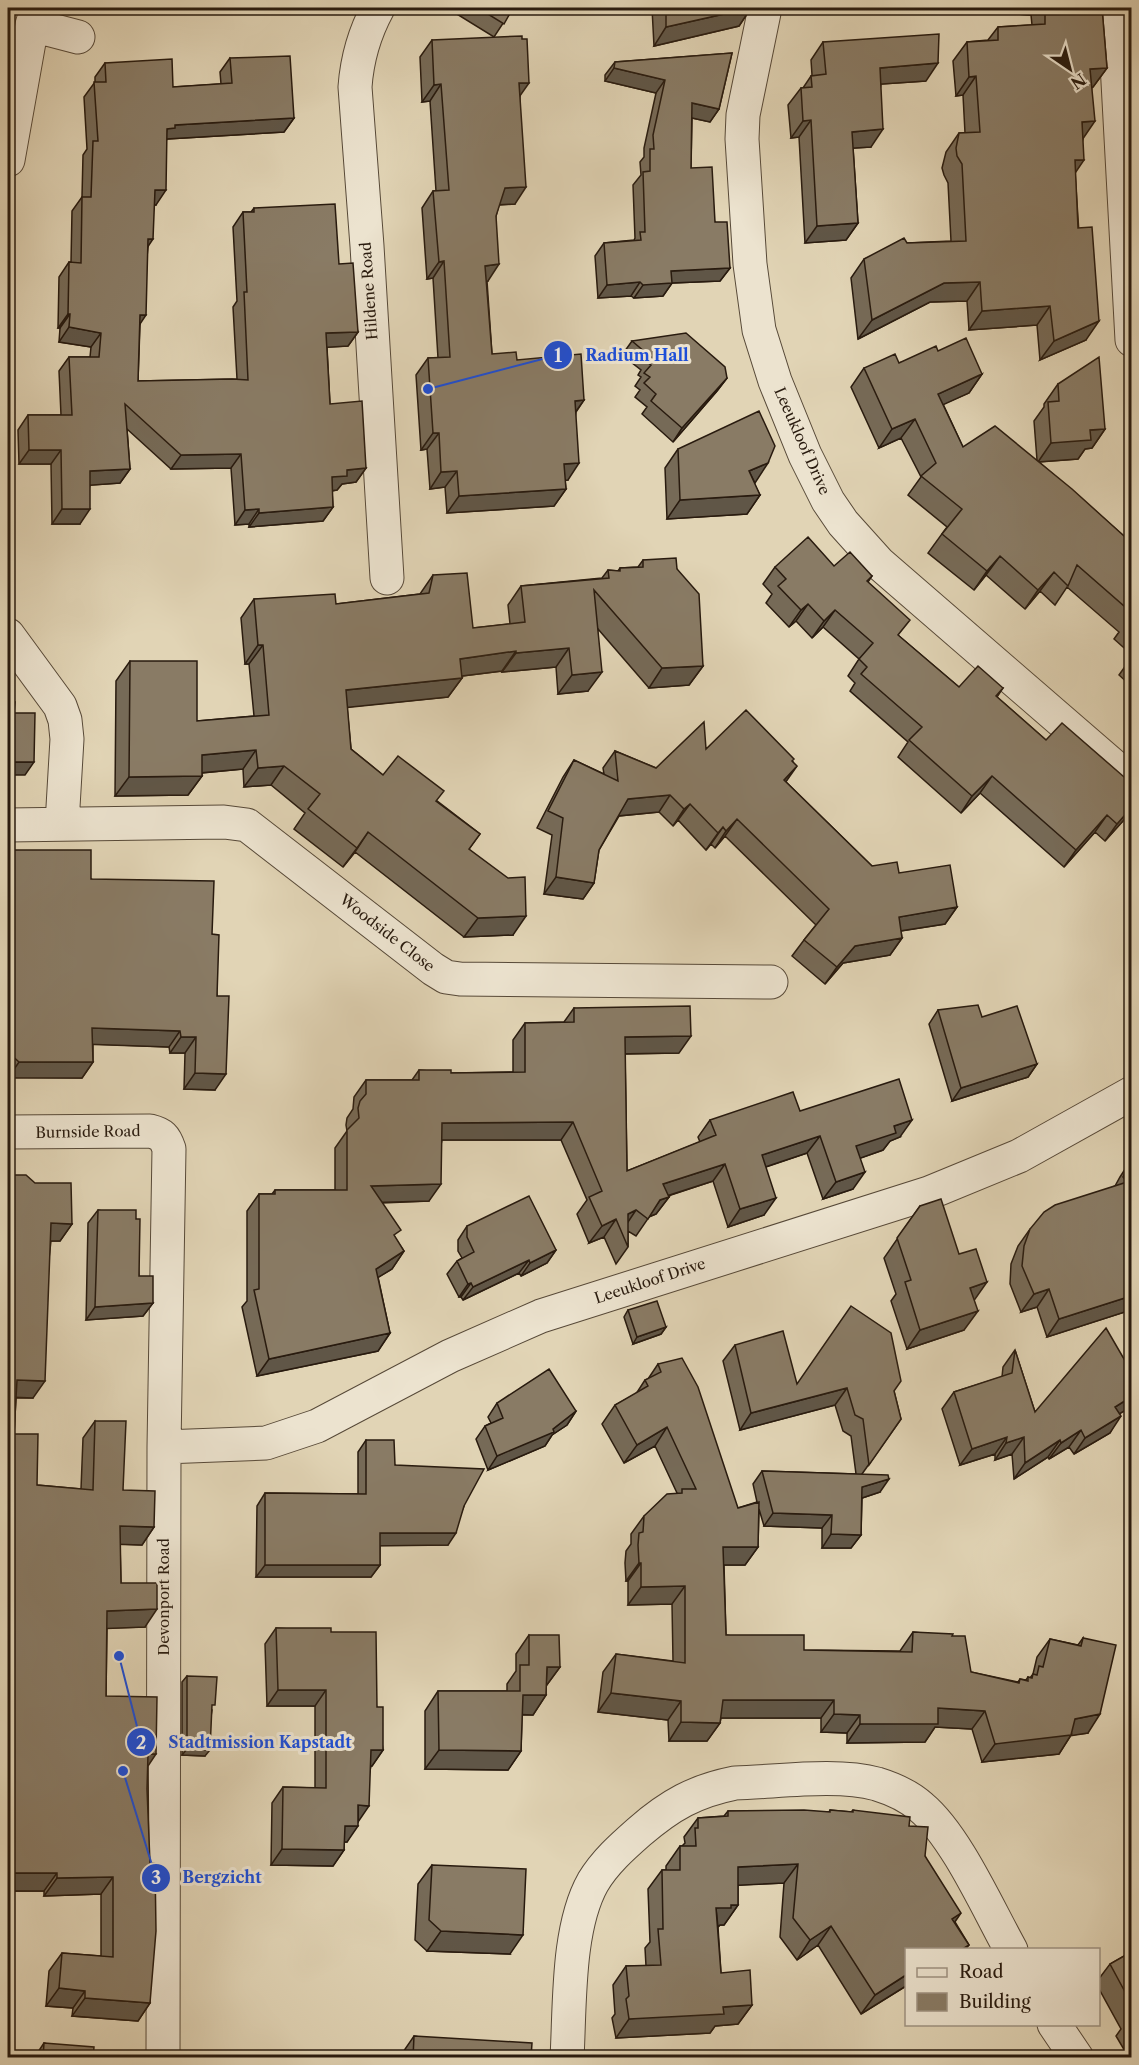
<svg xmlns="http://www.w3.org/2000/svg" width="1139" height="2065" font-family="'Libre Caslon Text',serif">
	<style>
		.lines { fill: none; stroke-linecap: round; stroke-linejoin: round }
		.minor-casing { stroke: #574938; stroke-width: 35 }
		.minor { stroke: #ece3cf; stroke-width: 33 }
		.wall { fill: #766a57; stroke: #291b0f; stroke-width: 1.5 }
		.shaded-wall { fill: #605647; stroke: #291b0f; stroke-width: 1.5 }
		.building { fill: #897b65; stroke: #291b0f; stroke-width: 1.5 }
		.labels { text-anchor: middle; stroke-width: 6; stroke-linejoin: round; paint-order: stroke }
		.street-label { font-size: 15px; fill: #291b0f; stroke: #ece3cf }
		.leader { fill: none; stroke: #1d4ed8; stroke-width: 2 }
		.callout-dot { fill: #1d4ed8; stroke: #ece3cf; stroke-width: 2 }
		.mark-label { font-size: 18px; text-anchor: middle; font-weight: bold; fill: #fff }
		.callout-label { font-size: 16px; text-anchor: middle; font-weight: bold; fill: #1d4ed8; stroke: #ece3cf; stroke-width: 6; stroke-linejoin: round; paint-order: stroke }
	</style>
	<rect width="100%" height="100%" fill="#e1d4b5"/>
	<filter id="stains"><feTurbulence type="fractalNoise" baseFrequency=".00333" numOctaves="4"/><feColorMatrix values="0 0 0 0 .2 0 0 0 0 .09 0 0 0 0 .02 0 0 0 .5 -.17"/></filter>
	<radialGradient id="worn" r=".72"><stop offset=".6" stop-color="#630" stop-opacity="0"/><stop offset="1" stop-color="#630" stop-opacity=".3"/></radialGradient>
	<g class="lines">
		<g class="minor-casing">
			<path id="minor" d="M378,8C365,32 357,59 355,87L367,246L387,578
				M765,8L743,115L742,139L750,264L759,330L775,381L805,455L828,501L843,523L879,563L1132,782
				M1114,8L1132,340
				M32,25L78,37
				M8,160L32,25L37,8
				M8,635L60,706L65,720L67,739L62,824
				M8,825L224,822L247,825L433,969L446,977L460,979L771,982
				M8,1132L150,1131C162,1134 165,1137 169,1149L164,1447L163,2058
				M164,1447L266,1443L317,1426L450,1356L541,1316L929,1193L1019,1156L1132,1093
				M1054,2024L1077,2058
				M567,2058C570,2005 567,1928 593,1882C605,1862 622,1847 639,1832C670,1805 695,1791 735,1783C777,1782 837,1773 877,1784C893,1789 909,1796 921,1807C956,1836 988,1909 1011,1950"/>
		</g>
		<use href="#minor" class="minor"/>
	</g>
	<path class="wall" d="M447,8H513L494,37Z
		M652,8H751L739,26L654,46Z
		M982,8H1102L1107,68L1093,87H1092L1083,139L1075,172L1086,340L1040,360L1037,325L969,330L967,301L930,302L858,339L851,278L864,259L907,243L951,241L948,183L944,175L942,168L946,152L959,133H965L963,95L956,96L953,61L967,42L988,40L998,27L1032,25L1031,15L982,12Z
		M432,40L520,96L515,204L499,205L496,216L488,281H487L492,354L517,360L584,400L576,412L568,480H565L566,489L554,506L447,513L445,487L430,489L427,449L421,450L416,375L428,358H438L433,278L427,279L422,208L433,191H436L430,101L422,102L420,57Z
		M823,42L926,81L881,84L871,147L853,148L858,223L846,240L805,243L799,137L791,138L788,105L801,88H803L811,76L812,75L811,60Z
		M732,53L719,109L710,122L692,118L691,168L715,222L730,268L720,281L672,283L663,296L634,298L631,296L598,298L595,256L604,243L634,240L635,238L633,185L641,175L640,162L644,157V148L656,93L605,81V75L615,62Z
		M230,58L294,118L284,132L167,139L166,141L156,205H154L148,247L140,325L138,381L237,379L233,307L237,301L233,227L243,212H251L254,208L339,264L358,332L348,346L327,347L330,404L366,468L356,482L342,484L337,490L332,491L333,507L323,521L249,527V524L235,525L231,468L171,469L127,429L130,469L120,483L90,485L80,524H52L51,464H19L18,430L28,415H61L59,371L69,357H90L91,347L59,342L60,328H58L59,277L69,262H71L72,211L82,197L83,155L87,149L84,97L95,82V77L105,63L173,87L221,84L220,72Z
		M632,341L727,378L717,391L673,442L642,414L647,407L635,397L640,390L635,386L641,377L638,375L641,370L622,355Z
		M938,351L982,374L969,393L943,404L963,447L1037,460L1034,421L1044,407V404L1058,384L1105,429L1092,448L1085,449L1078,459L1039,462L1124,536L1131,528V654L1114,639L1119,632L1067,587L1055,605L1040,591L1025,609L986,575L974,590L928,553L947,527L908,495L921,477L901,438L879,448L851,387L864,368L899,363Z
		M678,449L754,483L760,495L747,514L667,519L665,468Z
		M643,560L677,569L703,666L689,685L649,688L598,629L588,691L558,694L556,667L502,672V671L462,676V678L448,697L347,707L351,749L383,775L437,801L480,834L469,849L513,935L464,937L355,852L343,867L294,829L305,813L271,785L244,787L243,769L202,773V776L188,795L115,796L116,681L130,661L197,721L254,716L249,664H245L241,618L254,599L336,604L420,594L433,575L473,628L510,624L508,605L521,586L602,578L608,570L618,571L620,568L638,567Z
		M834,566L872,576L868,582L899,636L959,687L1003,688L997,697L1046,740L1131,812L1105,841L1095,832L1064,867L980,793L961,813L898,757L908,742L850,691L855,683L848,676L859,659L823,627L812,638L796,621L789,627L766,603L772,594L763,584L775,567Z
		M1131,658V686L1119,675Z
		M706,749L793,762L786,782L872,866L899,873L957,907L945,924L901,931L902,938L890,955L843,963L825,984L792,956L804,940L816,925L725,836L715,848L711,844L706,850L678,820L673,826L659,812L619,816L599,850L594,883L583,899L544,894L552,835L537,828L563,777L574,760L604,774L603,768L615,751L656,768Z
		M8,850L91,879L212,934L217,996L215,1090L184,1089L185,1053H170L169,1047L93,1044V1062L82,1078L8,1077Z
		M574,1008L679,1053L625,1054L627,1171L700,1142L698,1137L710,1120L800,1111L900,1137L890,1141L883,1150L860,1158L853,1189L823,1199L807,1153L766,1167L764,1215L728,1227L713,1181L668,1196L669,1197L656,1214L649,1217L636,1236L628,1231V1247L616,1264L604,1237L589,1243L577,1214L587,1200L561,1140H442L429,1201L382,1203L395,1238L404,1251L392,1269L378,1277L390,1333L378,1351L257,1376L242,1307L247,1301V1211L259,1194H272L275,1190H335V1148L347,1131L346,1125L347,1118L353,1109L354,1097L366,1080H412L419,1070L451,1073L513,1072V1040L525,1023L564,1022Z
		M938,1010L982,1017L1037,1064L1028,1077L952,1101L929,1024Z
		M1131,1160V1310L1047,1337L1037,1307L1021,1312L1010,1284L1011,1264L1018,1246L1030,1229L1115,1186L1120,1177Z
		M8,1180L72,1224L60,1241H51L33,1398H16L14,1434L37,1485L81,1489L83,1438L95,1421L123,1490L154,1527L142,1545L120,1544L121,1583L145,1627L107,1628L106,1696L148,1767L150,2003L138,2021L72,2016L73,2008L46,2006L49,1971L62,1953L101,1956V1894L44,1896V1891H8Z
		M920,1206L959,1254L974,1300L964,1330L907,1349L891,1301L896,1294L884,1258Z
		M98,1210L136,1219L139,1276L153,1303L143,1316L86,1320L88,1223Z
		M467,1226L556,1250L547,1263L521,1276L519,1273L463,1300L461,1297H459L447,1274L457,1261L462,1258L458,1251V1240Z
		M628,1310L666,1327L661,1334L633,1344L624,1317Z
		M735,1345L797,1384L894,1391L901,1419L862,1474L880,1492L862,1498L861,1535L851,1548H822V1528L764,1526L759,1509L758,1547L745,1565H724L726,1635L804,1650L900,1651L913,1632L952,1636L971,1672L1018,1682L1020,1679L1026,1680L1028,1677L1030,1678L1033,1674L1037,1657L1050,1639L1078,1645L1083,1638L1088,1733L1071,1735L1059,1754L982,1762L972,1729L935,1727L925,1742L847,1743V1733L821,1732V1718H721L720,1723L707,1741H669L668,1720L598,1712L603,1672L616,1654L673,1661L672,1604L628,1605V1581H626L625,1563L626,1551L631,1544V1534L644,1516L677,1493L655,1446L624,1463L602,1424L615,1405L636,1394L645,1380L648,1379L658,1364L738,1508L757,1502L753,1484L762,1471L856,1474L851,1436L843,1431L835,1405L740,1430L723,1361Z
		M1015,1350L1035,1412L1120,1414L1110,1433L1074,1454L1069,1447L1049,1459L1048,1457L1014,1479L1012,1454L995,1460V1454L960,1465L942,1409L954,1392L1002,1377L1003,1367Z
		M497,1403L576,1411L567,1425L552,1435L545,1446L488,1470L476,1439L485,1426L491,1423L488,1417Z
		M366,1440L395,1465L464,1506L448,1545H380V1565L371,1577H256L257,1506L265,1493L358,1494V1452Z
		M276,1628L331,1632L377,1707L383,1750L372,1766H371L358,1822L347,1842H344V1850L333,1866L271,1865L272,1803L283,1787L315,1788V1706H267L265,1644Z
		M529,1635L560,1667L546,1686V1695L533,1715H522L521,1751L508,1770L425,1769V1711L438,1691H507V1684L516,1671V1654Z
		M187,1676L212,1710L205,1756L182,1755V1682Z
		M830,1810L851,1812L853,1810L909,1826L925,1856L955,1922L969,1945L965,1950H906V1986L861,2014L818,1945L797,1960L780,1937L784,1883L738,1885V1905L724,1925H720L718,1927L721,1973L752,2005L738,2024L715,2026L710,2033L616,2038L612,2018L615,2014L613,1985L626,1966H646L645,1948L650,1942L648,1889L662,1870H666V1866L680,1846H682L685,1843L684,1837L698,1818L724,1816L728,1811L829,1812Z
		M432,1865L510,1954L427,1951L415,1940L418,1884Z
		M1131,1952V2058H1129L1116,2036L1121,2029L1098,1987V1980L1110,1964Z
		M414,2036L531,2058H401V2055Z
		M44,2043L93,2058H34Z"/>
	<path class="shaded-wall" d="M751,8L739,26L654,46L666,27Z
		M901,8H930L929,9Z
		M985,8H1036L1031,15L982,12Z
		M938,63L926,81L868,85L880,68Z
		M614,68L665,80L656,93L605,81Z
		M1107,68L1093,87L1077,88L1090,69Z
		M976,76L963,95L956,96L969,77Z
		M519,83H529L517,100Z
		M441,84L430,101L422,102L434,85Z
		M692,103L719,109L710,122L683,116Z
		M294,118L284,132L167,139L165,142L167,129L175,125Z
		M811,120L799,137L791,138L803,121Z
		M1095,121L1082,140V122Z
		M883,129L871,147L840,149L852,132Z
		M1075,160H1084L1071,179Z
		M526,187L515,204L493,205L505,188Z
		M155,190H166L156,205L145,204Z
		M858,223L846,240L805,243L817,226Z
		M148,239H153L143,254Z
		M444,261L433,278L427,279L439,262Z
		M499,264L488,281L474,282L485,266Z
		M730,268L720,281L672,283L663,296L634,298L643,285L671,271Z
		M640,282L631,296L598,298L607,285Z
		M980,282L967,301L930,302L858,339L872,320L944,283Z
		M1050,306L1037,325L969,330L982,311Z
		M68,314H70L60,328H58Z
		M140,315H146L136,330Z
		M1099,321L1086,340L1040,360L1054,341Z
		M69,327L101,333L91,347L59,342Z
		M358,332L348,346L316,348L326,333Z
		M982,374L969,393L925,413L938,394Z
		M727,378L717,391L673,442L682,428Z
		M584,400L572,417L575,401Z
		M915,419L901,438L879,448L892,429Z
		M1105,429L1092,448L1085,449L1078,459L1038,462L1051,443L1090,430Z
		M433,433H439L427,449L421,450Z
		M29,450H61L51,464H19Z
		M241,454L231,468L171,469L181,455Z
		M579,463L568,480L552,481L564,464Z
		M768,463L755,483L749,471Z
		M366,468L356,482L342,484L337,490L322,492L332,477L347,470Z
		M130,469L120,483L80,486L90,471Z
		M457,471L445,487L430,489L441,472Z
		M566,489L554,506L447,513L459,496Z
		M760,495L747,514L667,519L680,500Z
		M333,507L323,521L249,527L259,513Z
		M62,509H90L80,524H52Z
		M259,509L249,524L235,525L245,510Z
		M1000,556L986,575L974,590L987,571Z
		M1054,572L1040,591L1025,609L1038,590Z
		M808,604L796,621L789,627L801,610Z
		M835,610L823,627L812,638L824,621Z
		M258,645H263L249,664H245Z
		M569,648L556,667L502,672L516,653Z
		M516,651L502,671L446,678L460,659Z
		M703,666L689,685L649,688L662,668Z
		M602,672L588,691L558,694L572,675Z
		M462,678L448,697L332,709L346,690Z
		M256,750L243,769L188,774L202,755Z
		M8,762H34L25,775H8Z
		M284,766L271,785L244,787L258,768Z
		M797,766L785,783L784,780Z
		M202,776L188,795L115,796L129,777Z
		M992,776L980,793L961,813L972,796Z
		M670,795L659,812L617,816L628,799Z
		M690,804L678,820L673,826L684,809Z
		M1131,808V812L1105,841L1117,824Z
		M1107,815L1095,832L1064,867L1076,850Z
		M737,819L725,836L715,848L726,831Z
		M723,827L711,844L706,850L718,833Z
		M368,832L355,852L343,867L357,848Z
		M556,877L594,883L583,899L544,894Z
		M957,907L945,924L887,933L899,917Z
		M526,916L513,935L464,937L478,918Z
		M902,938L890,955L843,963L825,984L837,967L855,946Z
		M92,1028L180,1031L169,1047L81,1044Z
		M691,1036L679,1053L613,1054L625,1037Z
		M181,1037H196L185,1053H170Z
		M19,1062H93L82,1078H8Z
		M1037,1064L1028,1077L952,1101L961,1088Z
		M195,1073L226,1074L215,1090L184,1089Z
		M912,1120L900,1137L890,1141L883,1150L844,1164L856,1146L894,1126Z
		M573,1122L561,1140H429L442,1123Z
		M820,1136L807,1153L750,1172L762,1155Z
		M725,1164L713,1181L651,1201L663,1184Z
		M865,1172L853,1189L823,1199L836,1182Z
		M441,1184L429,1201L359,1203L371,1186Z
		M669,1197L656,1214L648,1217L660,1200Z
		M776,1198L764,1215L728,1227L740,1209Z
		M636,1210L624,1228L628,1214Z
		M616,1219L604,1237L589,1243L602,1226Z
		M51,1223L72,1224L60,1241H39Z
		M556,1250L547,1263L521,1276L530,1263Z
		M404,1251L392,1269L364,1286L376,1269Z
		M529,1260L519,1273L463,1300L473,1287Z
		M987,1282L973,1302L970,1288Z
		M471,1283L461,1297H459L468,1284Z
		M1049,1289L1037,1307L1021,1312L1034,1294Z
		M1131,1296V1310L1047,1337L1059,1319Z
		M153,1303L143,1316L86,1320L95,1307Z
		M978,1311L964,1330L907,1349L920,1330Z
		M666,1327L661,1334L633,1344L637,1337Z
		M390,1333L378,1351L257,1376L269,1359Z
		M17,1380L45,1381L33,1398L8,1397Z
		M847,1388L835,1405L740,1430L751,1413Z
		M1131,1397V1407L1104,1423L1115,1407Z
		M576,1411L567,1425L552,1435L545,1446L488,1470L497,1456L553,1429Z
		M1121,1416L1110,1433L1074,1454L1085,1438Z
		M667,1427L655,1446L624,1463L637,1445Z
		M1081,1430L1069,1447L1049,1459L1061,1443Z
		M1007,1437L995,1454L960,1465L972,1449Z
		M1024,1437L1012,1454L995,1460L1006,1443Z
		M1060,1440L1048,1457L1014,1479L1025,1463Z
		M889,1479L880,1492L853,1501L862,1487Z
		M773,1513L832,1515L822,1528L764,1526Z
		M120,1526L154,1527L142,1545L107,1544Z
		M380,1533H456L448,1545L371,1546Z
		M831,1534L861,1535L851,1548H822Z
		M723,1547H758L745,1565H710Z
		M639,1563H641L628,1581H626Z
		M265,1565H380L371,1577H256Z
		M685,1586L672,1604L628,1605L641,1587Z
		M157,1609L145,1627L95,1629L107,1611Z
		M547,1667H560L546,1686Z
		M278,1690H326L315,1706H267Z
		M611,1693L681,1701L668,1720L598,1712Z
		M523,1695H546L533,1715L509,1714Z
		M723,1700H834L821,1718H710Z
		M938,1708L985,1711L972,1729L935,1727L925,1742L847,1743L860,1724Z
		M834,1714L860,1715L847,1733L821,1732Z
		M1100,1714L1088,1733L1069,1736L1071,1735L1059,1754L982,1762L995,1744L1075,1719Z
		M681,1722L720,1723L707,1741H669Z
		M187,1749L210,1750L205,1756L182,1755Z
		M371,1750H383L372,1766H360Z
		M439,1750L521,1751L508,1770L425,1769Z
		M148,1754H156L144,1772Z
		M358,1805L369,1806L358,1822Z
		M345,1826H358L347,1842H333Z
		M282,1849L344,1850L333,1866L271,1865Z
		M798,1864L784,1883L724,1886L738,1867Z
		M8,1873H57L44,1891H8Z
		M113,1877L101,1894L44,1896L57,1878Z
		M731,1905H738L724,1925H720L718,1927L716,1908Z
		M961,1913L948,1932L952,1919Z
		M831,1926L818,1945L797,1960L810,1940Z
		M441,1931L523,1935L510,1954L427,1951Z
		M906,1975V1986L861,2014L875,1995Z
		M59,1988L85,1991L73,2008L46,2006Z
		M85,1998L150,2003L138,2021L72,2016Z
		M752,2005L738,2024L715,2026L710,2033L616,2038L629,2019L723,2007Z"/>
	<path class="building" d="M478,8H513L504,24Z
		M666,8H751L666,27Z
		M1045,8H1102L1107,68L1090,69L1095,121L1082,122L1084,160H1075L1078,228L1092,227L1099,321L1054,341L1050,306L982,311L980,282L944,283L872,320L864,259L904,238L907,243L966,241L962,164L957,156L956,148L959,133L980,132L976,76L969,77L967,42L998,40V27L1045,24Z
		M939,34L938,63L880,68L883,129L852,132L858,223L817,226L811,120L803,121L801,88L812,87L811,76L826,74L823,42Z
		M522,36V39H527L529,83H519L526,187L505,188L496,216L499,264L485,266L492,354L516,352L517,360L581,354L584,400L575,401L579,463L564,464L566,489L459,496L457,471L441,472L439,433H433L428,358L450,357L444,261L439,262L433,191L449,190L441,84L434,85L432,40Z
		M732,53L719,109L692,103L691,168L712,167L715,222H727L730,268L671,271L672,283L643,285L640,282L607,285L604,243L641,240L640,232H645L643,172L650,171V149H654L653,135L665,80L614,68L615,62Z
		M290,56L294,118L175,125V128L167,129L166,190H155L153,239H148L146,315H140L138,381L232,379L248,380L244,292H247L243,212H254V208L335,204L339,264L353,263L358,332L326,333L330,404L362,401L366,468L347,470V476L332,477L333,507L259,513V509L245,510L241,454L181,455L125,404L130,469L90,471V509H62L61,450H29L28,415H72L69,357H99L101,333L69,327L70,314H68L69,262L81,263L82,197H91L93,141H98L94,82H106L105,63L172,59L173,87L232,83L230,58Z
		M686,333L725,367L727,378L682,428L651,401L656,394L644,383L650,377L644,373L651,365L647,362L651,357L632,341Z
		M966,338L982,374L938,394L963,447L995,426L1072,489L1124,536L1131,528V612L1077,565L1068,586L1054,572L1038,590L1000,556L987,571L942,534L962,509L921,476L936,463L915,419L892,429L864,368L895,354L899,363L936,346L938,351Z
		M1099,357L1105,429L1090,430L1091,440L1051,443L1048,402L1059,401L1058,384Z
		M759,411L775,446L768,463L749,471L760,495L680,500L678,449Z
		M808,537L834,566L850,552L872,576L867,581L910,620L898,635L959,687L978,666L1003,688L996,696L1046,740L1062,723L1131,783V808L1117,824L1107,815L1076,850L992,776L972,796L909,740L922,727L861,674L867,667L859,659L873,643L835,610L824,621L808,604L801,610L778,586L786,579L775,567Z
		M676,558L677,569L699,594L703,666L662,668L594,590L602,672L572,675L569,648L516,653V651L460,659L462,678L346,690L351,749L383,775L398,756L444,791L436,801L480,834L469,849L508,878L525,877L526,916L478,918L368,832L357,848L308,809L320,794L284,766L258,768L256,750L202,755V776L129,777L130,661H197V721L269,715L263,645H258L254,599L335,594L336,604L429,593L433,575L467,573L473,628L525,622L521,586L609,578L608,570L620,571V568L643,567V560Z
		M1131,615V623L1128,620Z
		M8,702H15L14,713H35L34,762H8Z
		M746,710L794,759L792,761L797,766L784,780L872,866L897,862L899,873L950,865L957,907L899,917L902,938L855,946L837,967L804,940L829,909L737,819L726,831L723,827L718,833L690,804L684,809L670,795L628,799L599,850L594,883L556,877L563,818L548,811L574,760L618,781L615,751L656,768L704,722L706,749Z
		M8,850H91V879L214,881L212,934L219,935L217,996H229L226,1074L195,1073L196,1037H181L180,1031L92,1028L93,1062H19L8,1052Z
		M978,1005L982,1017L1017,1006L1037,1064L961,1088L938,1010Z
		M690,1006L691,1036L625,1037L627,1171L716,1135L710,1120L793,1092L800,1111L899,1079L912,1120L894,1126L896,1133L856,1146L865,1172L836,1182L820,1136L762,1155L776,1198L740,1209L725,1164L663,1184L669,1197L660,1200L648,1219L636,1210L628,1214V1247L616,1219L602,1226L589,1197L602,1191L573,1122L442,1123L441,1184L371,1186L401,1230L394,1235L404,1251L376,1269L390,1333L269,1359L254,1290L259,1289V1194H275V1190H347V1130L359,1118L358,1108L360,1101L366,1094V1080H419V1070H451V1073L525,1072V1023L574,1022V1008Z
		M1131,1161V1296L1059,1319L1049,1289L1034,1294L1022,1266L1024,1246L1030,1229L1044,1212L1055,1205L1127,1182L1123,1177Z
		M13,1175H26L35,1183H71L72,1224L51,1223L45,1381L17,1380L14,1434H38L37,1485L93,1490L95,1421H126L123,1490L155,1491L154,1527L120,1526L121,1583H157V1609L107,1611L106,1696L157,1697L156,1754H148L147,1789L150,1863H155L156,1931L150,2003L85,1998V1991L59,1988L62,1953L113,1957V1877L57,1878V1873H8V1180Z
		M529,1196L556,1250L530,1263L529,1260L473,1287L471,1283L468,1284L457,1261L474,1252L467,1237V1226Z
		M941,1199L959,1254L976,1249L987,1282L970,1288L978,1311L920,1330L905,1282L911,1280L897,1238L920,1206Z
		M98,1210H136V1219H140L139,1276H153V1303L95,1307Z
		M657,1301L666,1327L637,1337L628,1310Z
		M851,1306L891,1333L901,1381L894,1391L901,1419L869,1465L863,1419L855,1415L847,1388L751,1413L735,1345L783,1331L797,1384Z
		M1106,1328L1131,1371V1397L1115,1407L1121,1416L1085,1438L1081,1430L1061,1443L1060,1440L1025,1463L1024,1437L1006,1443L1007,1437L972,1449L954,1392L1012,1373L1015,1350L1035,1412Z
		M682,1358L698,1387L738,1508L759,1502L758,1547H723L726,1635H804V1650L912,1652L913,1632L953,1634L952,1636H965L971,1672L1019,1683L1020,1679L1028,1681V1677L1032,1678L1033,1674L1037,1675L1039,1666L1043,1667L1050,1639L1081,1646L1083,1638L1116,1645L1100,1714L1075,1719L1071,1735L995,1744L985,1711L938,1708V1724H860V1715L834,1714V1700H723L720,1723L681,1722V1701L611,1693L616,1654L685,1663V1586L641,1587V1563H639L638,1545L639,1533L643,1532L644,1516L667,1494L682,1493V1489H696L667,1427L637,1445L615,1405L648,1386L645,1380L661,1372L658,1364Z
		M549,1369L576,1411L553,1429L554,1432L497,1456L485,1426L503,1418L497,1403Z
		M366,1440H394L395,1465L484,1469L464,1506L456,1533H380V1565H265V1493L366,1494Z
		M762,1471L888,1475L889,1479L862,1487L861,1535L831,1534L832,1515L773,1513Z
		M276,1628H331V1632H376L377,1707H383V1750H371L369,1806L358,1805V1826H345L344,1850L282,1849L283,1787L326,1788V1690H278Z
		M529,1635H559L560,1667H547L546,1695H523L521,1751L439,1750L438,1691H520V1665H529Z
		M187,1676L217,1677L215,1705H212L210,1750L187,1749Z
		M804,1810L830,1812V1810L853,1812V1810L910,1817L909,1826L928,1827L925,1856L961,1913L952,1919L969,1945L961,1950H906V1975L875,1995L831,1926L810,1940L793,1918L798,1864L738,1867V1905H731V1908H716L721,1973L750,1970L752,2005L723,2007L724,2014L629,2019L626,1999L629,1996L626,1966L661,1965L658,1929H663L662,1870H680V1846H696L695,1828H698V1818L728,1816V1811Z
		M432,1865L526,1869L523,1935L441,1931L429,1920Z
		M1131,1952V2003L1110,1964Z
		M414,2036L532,2043L531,2058H413Z
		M44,2043L94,2047L93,2058H43Z"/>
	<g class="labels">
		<g class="street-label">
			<text transform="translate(369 291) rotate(-94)" y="5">Hildene Road</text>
			<text transform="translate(802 441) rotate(66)" y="5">Leeukloof Drive</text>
			<text transform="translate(387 933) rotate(38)" y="5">Woodside Close</text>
			<text transform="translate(88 1132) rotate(-1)" y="5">Burnside Road</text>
			<text transform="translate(650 1281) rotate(-18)" y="5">Leeukloof Drive</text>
			<text transform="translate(164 1597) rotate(-90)" y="5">Devonport Road</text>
		</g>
	</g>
	<path class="leader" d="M428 389L558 355M119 1656L141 1742M123 1771L156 1878"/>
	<g class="callout-dot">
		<circle cx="428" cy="389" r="6"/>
		<circle cx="119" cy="1656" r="6"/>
		<circle cx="123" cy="1771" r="6"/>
		<circle cx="558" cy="355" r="15"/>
		<circle cx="141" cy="1742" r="15"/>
		<circle cx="156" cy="1878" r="15"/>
	</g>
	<g class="mark-label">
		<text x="558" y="362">1</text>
		<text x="141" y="1749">2</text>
		<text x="156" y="1884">3</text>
	</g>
	<g class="callout-label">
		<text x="637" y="361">Radium Hall</text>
		<text x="260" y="1748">Stadtmission Kapstadt</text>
		<text x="222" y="1883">Bergzicht</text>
	</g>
	<rect width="1139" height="2065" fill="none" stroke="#e1d4b5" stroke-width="30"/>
	<rect x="9" y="9" width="1121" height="2047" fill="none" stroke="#291b0f" stroke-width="3"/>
	<rect x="15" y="15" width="1109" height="2035" fill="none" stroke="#291b0f" stroke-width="1.5"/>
	<rect x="905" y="1948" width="195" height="78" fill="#ece3cf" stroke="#9e9382" stroke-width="1.5"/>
	<rect x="917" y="1968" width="30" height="9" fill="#ece3cf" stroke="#9e9382" stroke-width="1.5"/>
	<text x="959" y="1978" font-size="18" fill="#291b0f">Road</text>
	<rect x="917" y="1993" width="30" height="18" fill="#897b65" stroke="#9e9382" stroke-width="1.5"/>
	<text x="959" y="2008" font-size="18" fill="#291b0f">Building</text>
	<g transform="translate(1070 69) rotate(145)" stroke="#ece3cf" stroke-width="4.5" paint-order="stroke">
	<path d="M0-4.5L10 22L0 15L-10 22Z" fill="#291b0f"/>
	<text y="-9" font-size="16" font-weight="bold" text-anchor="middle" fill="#291b0f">N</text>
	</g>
	<rect width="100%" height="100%" filter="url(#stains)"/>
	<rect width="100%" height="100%" fill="url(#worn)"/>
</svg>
